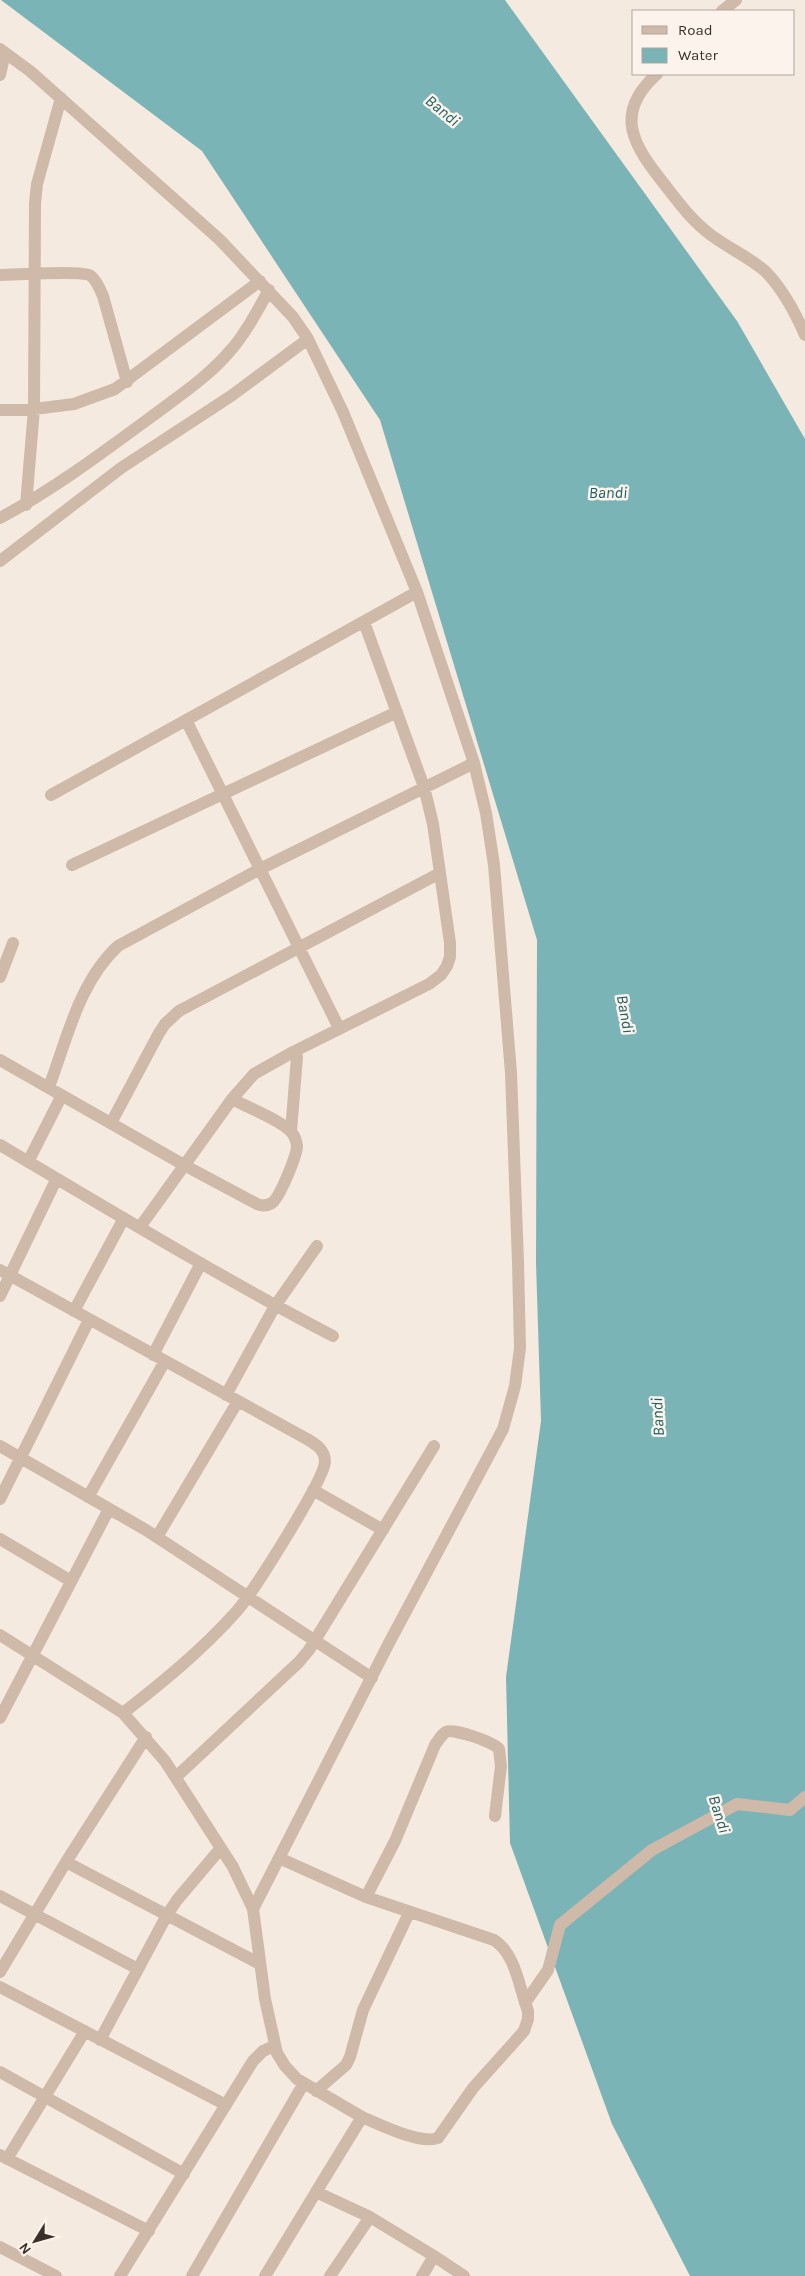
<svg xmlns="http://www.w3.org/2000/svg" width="805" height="2276" font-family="Karla,sans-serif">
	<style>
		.water { fill: #7ab4b6 }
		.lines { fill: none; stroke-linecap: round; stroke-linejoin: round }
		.minor { stroke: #cfb9a9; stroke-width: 12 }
		.labels { text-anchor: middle; stroke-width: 5; stroke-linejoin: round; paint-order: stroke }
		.water-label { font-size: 16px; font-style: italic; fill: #1a5f62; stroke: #fcf4ec }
	</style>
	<rect width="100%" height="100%" fill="#f5eadf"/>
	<path class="water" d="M1,0H505L737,321L805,439V2276H690L612,2124L510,1843L506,1677L541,1421L536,1263L537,940L380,420L202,151Z"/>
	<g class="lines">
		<path class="minor" d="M722,11L736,0
			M0,49L30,71L219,239L293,317L308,339L343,412L417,592L474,763L486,813L494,865L511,1073L518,1262L520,1348L515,1386L503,1429L389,1643L253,1909
			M657,74C612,114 634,146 665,185C679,203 692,221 711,235C728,248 749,257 765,271C783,289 795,312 805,335
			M0,75L5,53
			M0,275C15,275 83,270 91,276C97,281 100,289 103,296L127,382
			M0,410H26L74,404L115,389L260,281
			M26,505L34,409L35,203L37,184L61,98
			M0,518C54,489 102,453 151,417C179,396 208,377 230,351C246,333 257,311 269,290
			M0,561L121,468L231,396L308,339
			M186,720L339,1028
			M51,795L417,592
			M72,865L397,712
			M0,977L13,943
			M0,1060L184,1165L257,1204C262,1206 267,1206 272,1203C280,1197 296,1157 297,1147C297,1143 295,1136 292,1133C285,1122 245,1106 232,1099
			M49,1087C67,1039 79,982 118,946L260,869L474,763
			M111,1123L159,1033L165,1024L179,1011L440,873
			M291,1131L297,1057L293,1052
			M0,1145C110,1210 220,1277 333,1336
			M28,1162L62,1095
			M140,1227L232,1099L254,1074L293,1052L429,984L441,975L447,966L450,957V943L433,824L424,787L364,622
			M0,1270L307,1439C317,1445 325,1450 325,1462C324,1480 251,1596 236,1612C202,1650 163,1682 123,1713
			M0,1296L56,1180
			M74,1311L124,1218
			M153,1355L201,1263
			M226,1395L275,1306L317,1246
			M0,1446L146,1530L372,1678
			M313,1490L383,1530
			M88,1497L165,1361
			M0,1499L89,1320
			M157,1537L238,1401
			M0,1539L71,1581
			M0,1635L123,1713L165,1761L233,1867L253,1909L265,1999L277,2053L285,2066L297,2079L362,2117L316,2192L370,2217L434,2256L422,2276
			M0,1718L109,1509
			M176,1777L299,1662L309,1650L434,1446
			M279,1858L366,1897L494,1940C516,1954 519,1988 528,2011V2019L524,2031L473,2088L438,2138C420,2145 379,2124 362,2117
			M66,1862L260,1964
			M0,1896L138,1969
			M366,1897L395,1841L435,1745C438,1741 441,1735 446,1732C453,1728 494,1742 499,1749L501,1766L495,1816
			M0,1972L66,1862L146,1737
			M0,1987L226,2105
			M525,2003L548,1970L560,1925L652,1850L737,1804L790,1810L805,1797
			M100,2040L167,1915L177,1900L221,1848
			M0,2072L184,2174
			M316,2091L346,2065L350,2057L363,2010L409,1913
			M0,2155L149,2231
			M7,2159L85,2031
			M0,2247L56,2276
			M434,2256L464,2276
			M120,2276L253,2061L263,2051L274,2046
			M192,2276L304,2083
			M265,2276L316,2192
			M330,2276L370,2217"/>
	</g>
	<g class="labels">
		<g class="water-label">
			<text transform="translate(443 110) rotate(40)" y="6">Bandi</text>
			<text x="608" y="498">Bandi</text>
			<text transform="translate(626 1014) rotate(80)" y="6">Bandi</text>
			<text transform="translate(657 1417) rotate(-93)" y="6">Bandi</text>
			<text transform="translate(720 1814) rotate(73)" y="6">Bandi</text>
		</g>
	</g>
	<rect x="632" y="10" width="162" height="65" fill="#fcf4ec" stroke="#afa59e"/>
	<rect x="642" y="26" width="25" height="8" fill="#cfb9a9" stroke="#afa59e"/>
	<text x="678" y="35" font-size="15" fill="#3c2f29">Road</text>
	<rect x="642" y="48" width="25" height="15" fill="#7ab4b6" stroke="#afa59e"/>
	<text x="678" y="60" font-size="15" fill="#3c2f29">Water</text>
	<g transform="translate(35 2241) rotate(233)" stroke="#fcf4ec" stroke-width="4" paint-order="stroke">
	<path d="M0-4L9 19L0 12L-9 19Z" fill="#3c2f29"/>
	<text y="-8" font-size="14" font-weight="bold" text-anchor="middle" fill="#3c2f29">N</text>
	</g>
</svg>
